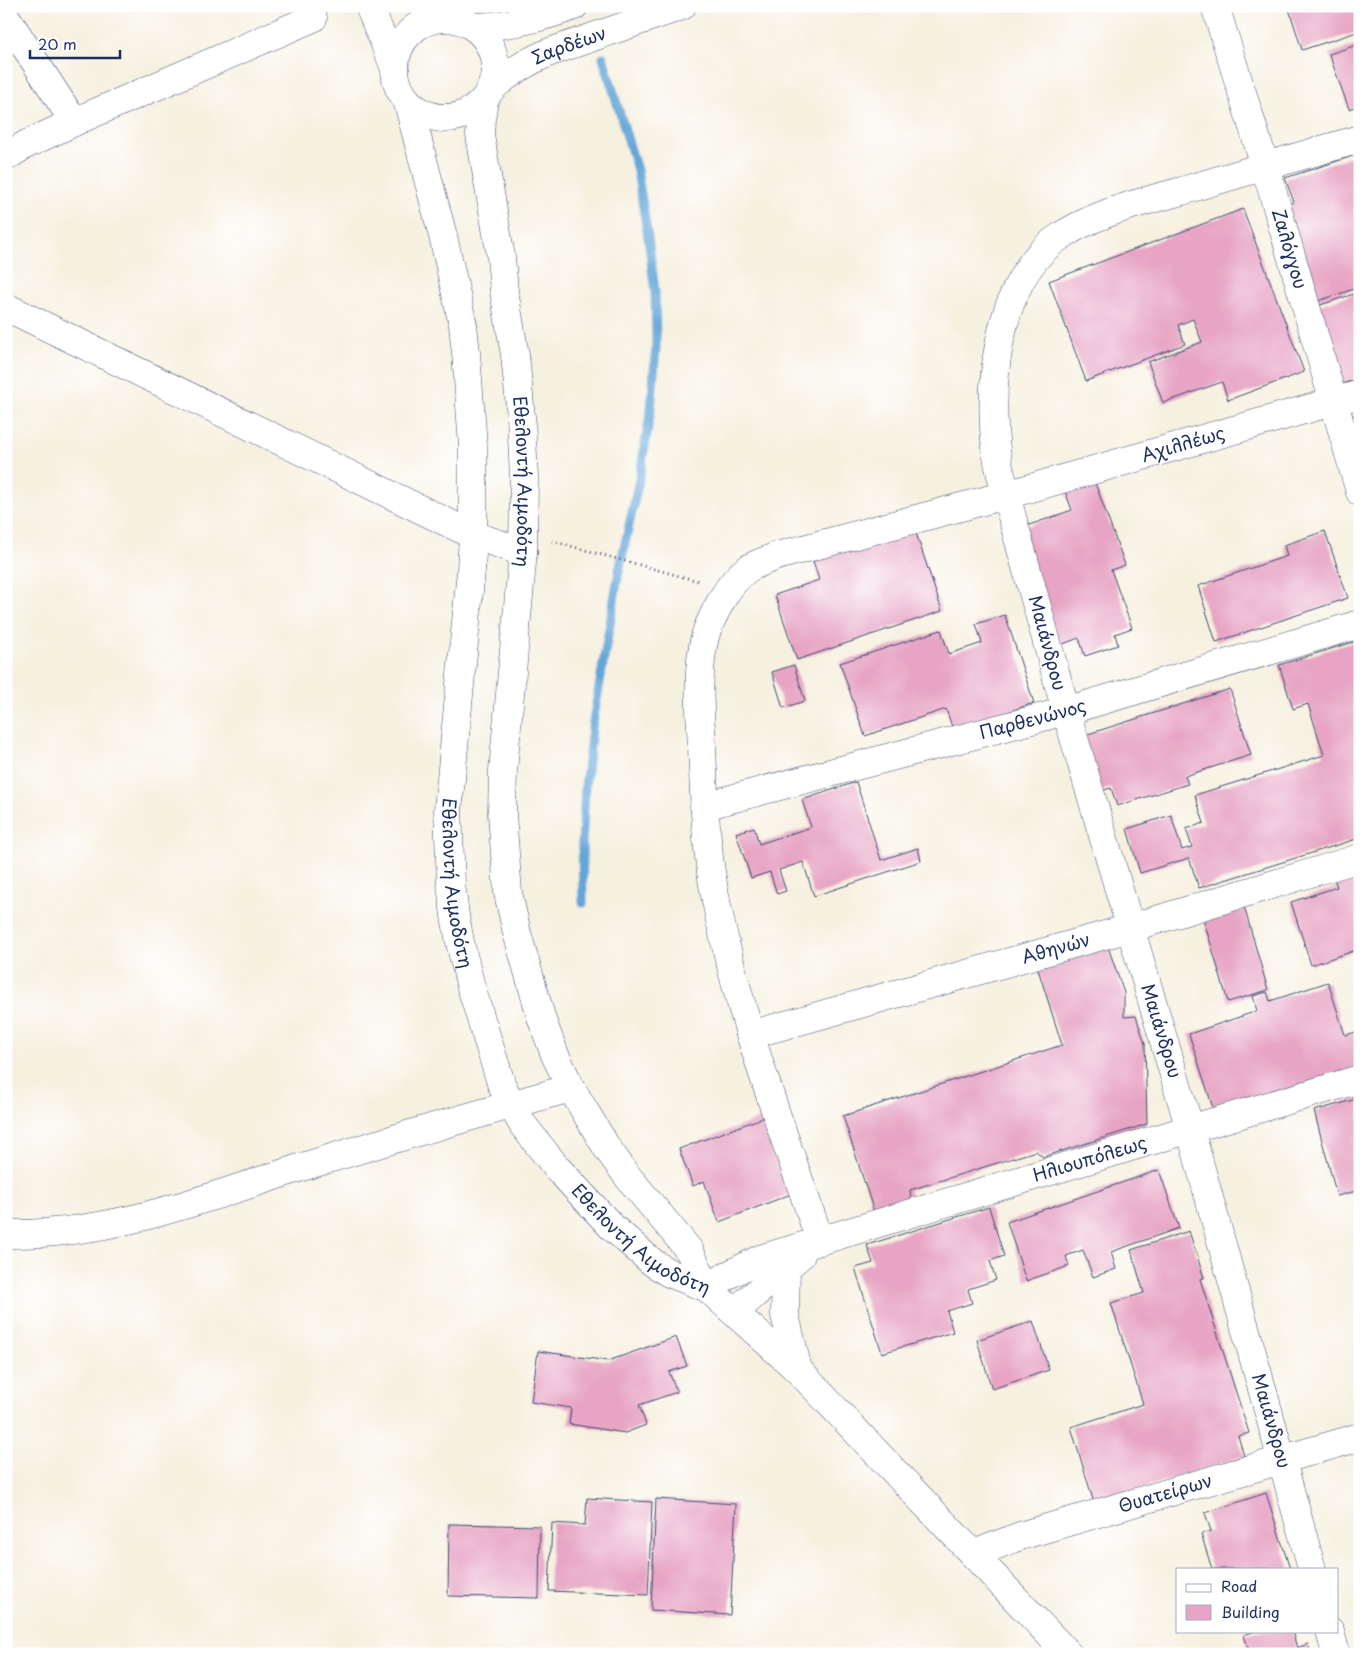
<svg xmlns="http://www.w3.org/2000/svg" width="1366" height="1660" font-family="'Playpen Sans',sans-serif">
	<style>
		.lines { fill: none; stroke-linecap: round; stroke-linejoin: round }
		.stream { stroke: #64a6d8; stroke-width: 9 }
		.building { fill: #e7a4c4 }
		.minor-casing { stroke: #3c4c71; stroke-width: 29 }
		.tertiary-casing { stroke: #3c4c71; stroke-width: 29 }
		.secondary-casing { stroke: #3c4c71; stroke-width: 29 }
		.path { stroke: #3c4c71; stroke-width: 3; stroke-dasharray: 1 4; stroke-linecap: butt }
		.minor { stroke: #fff; stroke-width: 28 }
		.tertiary { stroke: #fff; stroke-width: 28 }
		.secondary { stroke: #fff; stroke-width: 28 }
		.labels { text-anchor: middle; stroke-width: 4; stroke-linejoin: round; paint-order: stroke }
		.street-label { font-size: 18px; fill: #1b2f5e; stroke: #fff }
	</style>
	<rect width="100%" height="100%" fill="#fff"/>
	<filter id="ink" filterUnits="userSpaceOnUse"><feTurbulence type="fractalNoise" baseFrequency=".02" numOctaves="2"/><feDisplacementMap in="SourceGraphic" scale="10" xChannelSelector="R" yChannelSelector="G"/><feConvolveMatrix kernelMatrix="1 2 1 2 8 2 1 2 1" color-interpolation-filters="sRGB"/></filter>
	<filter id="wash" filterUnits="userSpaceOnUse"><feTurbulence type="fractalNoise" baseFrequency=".0096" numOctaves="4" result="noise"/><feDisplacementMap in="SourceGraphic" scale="20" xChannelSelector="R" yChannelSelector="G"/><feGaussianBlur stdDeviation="1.12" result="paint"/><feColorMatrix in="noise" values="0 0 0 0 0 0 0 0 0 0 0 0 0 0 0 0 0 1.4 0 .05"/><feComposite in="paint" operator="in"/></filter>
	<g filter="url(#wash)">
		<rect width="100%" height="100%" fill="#f6f0df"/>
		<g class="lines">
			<path class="stream" d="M583,903L582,844L585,787L592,728L619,571L639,480L651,409L656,347L655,291L648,237L637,170L603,57"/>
		</g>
		<g id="blocks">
			<path class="building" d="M1288,6H1360V31L1302,50Z
				M1360,44V105L1349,109L1329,54Z
				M1359,154L1360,213L1356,214L1360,224V287L1312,303L1280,207L1294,202L1285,178Z
				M1243,209L1304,372L1228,400L1222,382L1163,403L1148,362L1202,342L1193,319L1178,325L1185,344L1086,381L1049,281Z
				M1360,292V378L1336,386L1311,308Z
				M1360,413V436L1352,416Z
				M1094,480L1125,565L1111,570L1132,628L1115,634L1118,645L1085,656L1079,638L1060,645L1021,528L1072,510L1065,491Z
				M914,527L942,611L797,660L775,595L819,580L813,561Z
				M1325,531L1348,598L1216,642L1198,586L1287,556L1284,545Z
				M1005,615L1034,703L953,730L946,709L865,736L840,663L941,630L949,654L982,643L976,624Z
				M1360,640V838L1199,888L1189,858L1140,873L1127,829L1171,815L1182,850L1192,847L1186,829L1204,823L1195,795L1324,755L1308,704L1293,709L1279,665Z
				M794,665L805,701L783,708L772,672Z
				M1230,689L1251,755L1185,776L1188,784L1117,806L1111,788L1100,791L1082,736Z
				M856,782L881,860L918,848L921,861L814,896L803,862L779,870L786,891L777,894L770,872L751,878L736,833L754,827L759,844L811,827L802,800Z
				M1360,869V949L1311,965L1291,902L1337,887L1334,878Z
				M1241,896L1268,990L1228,1002L1200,908Z
				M1107,944L1124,993V1017L1136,1016L1145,1044L1147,1124L1043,1157L1036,1151L910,1190L911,1200L874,1212L843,1116L1062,1045L1037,966Z
				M1328,982L1345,1035L1360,1031V1066L1215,1114L1189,1034L1257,1011L1253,996L1267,992L1270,1001Z
				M1360,1098V1190L1337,1196L1314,1111Z
				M770,1115L799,1191L719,1222L704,1181L693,1186L679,1149Z
				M1159,1170L1179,1228L1111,1252L1116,1269L1093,1277L1083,1250L1066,1256L1069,1266L1026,1281L1007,1222Z
				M989,1207L1004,1256L990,1261L996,1280L968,1289L972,1303L947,1311L953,1332L882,1353L855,1268L873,1263L867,1245Z
				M1189,1231L1204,1278L1200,1279L1249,1433L1238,1436L1244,1456L1094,1503L1071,1427L1143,1404L1111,1303L1144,1293L1131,1250Z
				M1033,1321L1049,1370L992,1389L977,1340Z
				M676,1337L687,1366L669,1372L677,1392L639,1405L646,1425L625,1433L569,1424L571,1408L531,1402L538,1351L608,1361Z
				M1266,1493L1290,1569H1212L1201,1534L1211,1531L1205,1513Z
				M587,1498L652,1502L648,1595L549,1591L552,1523L585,1525Z
				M656,1499L736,1504L730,1615L651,1610Z
				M449,1524L540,1526L539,1598L448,1596Z
				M1255,1631H1292L1297,1648L1308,1644L1311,1654H1250L1244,1635Z"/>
		</g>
	</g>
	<g filter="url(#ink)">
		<use href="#blocks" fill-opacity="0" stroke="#3c4c71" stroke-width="1"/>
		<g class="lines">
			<g class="minor-casing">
				<g id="minor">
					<path id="s1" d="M1215,6L1265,166L1360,492"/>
					<path d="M6,17L74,122"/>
					<path d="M6,157L25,145L74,122L313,18"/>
					<path d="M6,307L473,535L523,552"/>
					<path id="s2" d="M704,806L1066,711L1360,624"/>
					<path id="s3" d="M750,1035L1130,928L1360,858"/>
					<path d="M6,1234C108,1236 204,1199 299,1168C389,1140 480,1113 571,1088"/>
					<path id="s4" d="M820,1241C781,1125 736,1010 714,890C705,842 704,794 702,746C700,711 696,668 706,633C710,621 716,610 722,599C729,587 737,576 749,568C758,563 767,560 777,556L1006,495L1360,394"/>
					<path id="s5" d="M974,1554L1020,1536L1360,1437"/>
					<path d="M1312,1569L1190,1129L1066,711L1006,495C1004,484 1000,473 998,462C986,394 995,285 1055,240C1091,214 1139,203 1182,191C1241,173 1300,156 1360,139"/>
					<path d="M1330,1631L1336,1654"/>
				</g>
			</g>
			<g class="tertiary-casing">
				<g id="tertiary">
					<path d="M369,6L394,66"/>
					<path d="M449,6L465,22"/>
					<path id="s6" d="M707,1288L730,1274L760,1259L1190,1129L1360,1079"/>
					<path d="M735,1311L801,1255"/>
				</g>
			</g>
			<g class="secondary-casing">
				<g id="secondary">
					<circle cx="445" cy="68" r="50"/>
					<path d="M474,27C509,26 541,18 574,6"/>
					<path id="s7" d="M492,88C510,72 528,61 550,52L682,6"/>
					<path id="s8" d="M484,100L481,119L480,135L501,257L504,291L515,355L521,416L524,478L523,552L503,770L502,814L508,893L517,933L542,1020L555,1055L571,1088L607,1148L628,1177L689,1250L707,1288"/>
					<path id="s9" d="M408,103L443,236L463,325L466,353L473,445V535L471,570L448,810L451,884L455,916L461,947L471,987L501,1083L511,1104L523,1125L557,1168L612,1227L652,1262L669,1273L707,1288L798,1370L1068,1654"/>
					<path d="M786,1267L785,1315L798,1370"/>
				</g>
			</g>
			<path class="path" d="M552,541L698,581"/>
			<use href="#minor" class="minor"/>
			<use href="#tertiary" class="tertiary"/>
			<use href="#secondary" class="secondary"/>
		</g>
	</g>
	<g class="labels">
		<g class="street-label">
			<text dy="6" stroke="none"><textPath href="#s7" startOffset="89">Σαρδέων</textPath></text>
			<text dy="6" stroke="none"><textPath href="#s1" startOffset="254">Ζαλόγγου</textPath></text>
			<text dy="6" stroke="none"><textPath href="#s4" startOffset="1156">Αχιλλέως</textPath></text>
			<text dy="6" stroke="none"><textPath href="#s8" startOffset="385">Εθελοντή Αιμοδότη</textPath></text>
			<text transform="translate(1047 643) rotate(75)" y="6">Μαιάνδρου</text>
			<text dy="6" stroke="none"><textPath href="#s2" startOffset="340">Παρθενώνος</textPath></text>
			<text dy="6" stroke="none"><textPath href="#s9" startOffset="789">Εθελοντή Αιμοδότη</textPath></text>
			<text dy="6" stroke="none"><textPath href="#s3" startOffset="318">Αθηνών</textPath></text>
			<text transform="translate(1161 1031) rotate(73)" y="6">Μαιάνδρου</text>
			<text dy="6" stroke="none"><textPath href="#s6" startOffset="405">Ηλιουπόλεως</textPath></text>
			<text dy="6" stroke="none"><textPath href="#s9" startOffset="1209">Εθελοντή Αιμοδότη</textPath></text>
			<text transform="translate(1271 1421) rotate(74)" y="6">Μαιάνδρου</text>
			<text dy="6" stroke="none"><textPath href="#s5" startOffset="201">Θυατείρων</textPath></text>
		</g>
	</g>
	<rect width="1366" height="1660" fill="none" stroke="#fff" stroke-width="25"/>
	<rect x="1176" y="1568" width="162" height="65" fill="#ffffff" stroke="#a4acbf"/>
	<rect x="1186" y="1584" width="25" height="8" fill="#ffffff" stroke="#a4acbf"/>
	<text x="1221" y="1592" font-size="15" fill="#1b2f5e">Road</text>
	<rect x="1186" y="1605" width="25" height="15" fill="#e7a4c4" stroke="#a4acbf"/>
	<text x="1221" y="1618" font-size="15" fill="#1b2f5e">Building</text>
	<path d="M30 50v8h90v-8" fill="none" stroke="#1b2f5e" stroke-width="2.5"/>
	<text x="38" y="50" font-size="15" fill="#1b2f5e" stroke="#ffffff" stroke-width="4" paint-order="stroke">20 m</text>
</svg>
